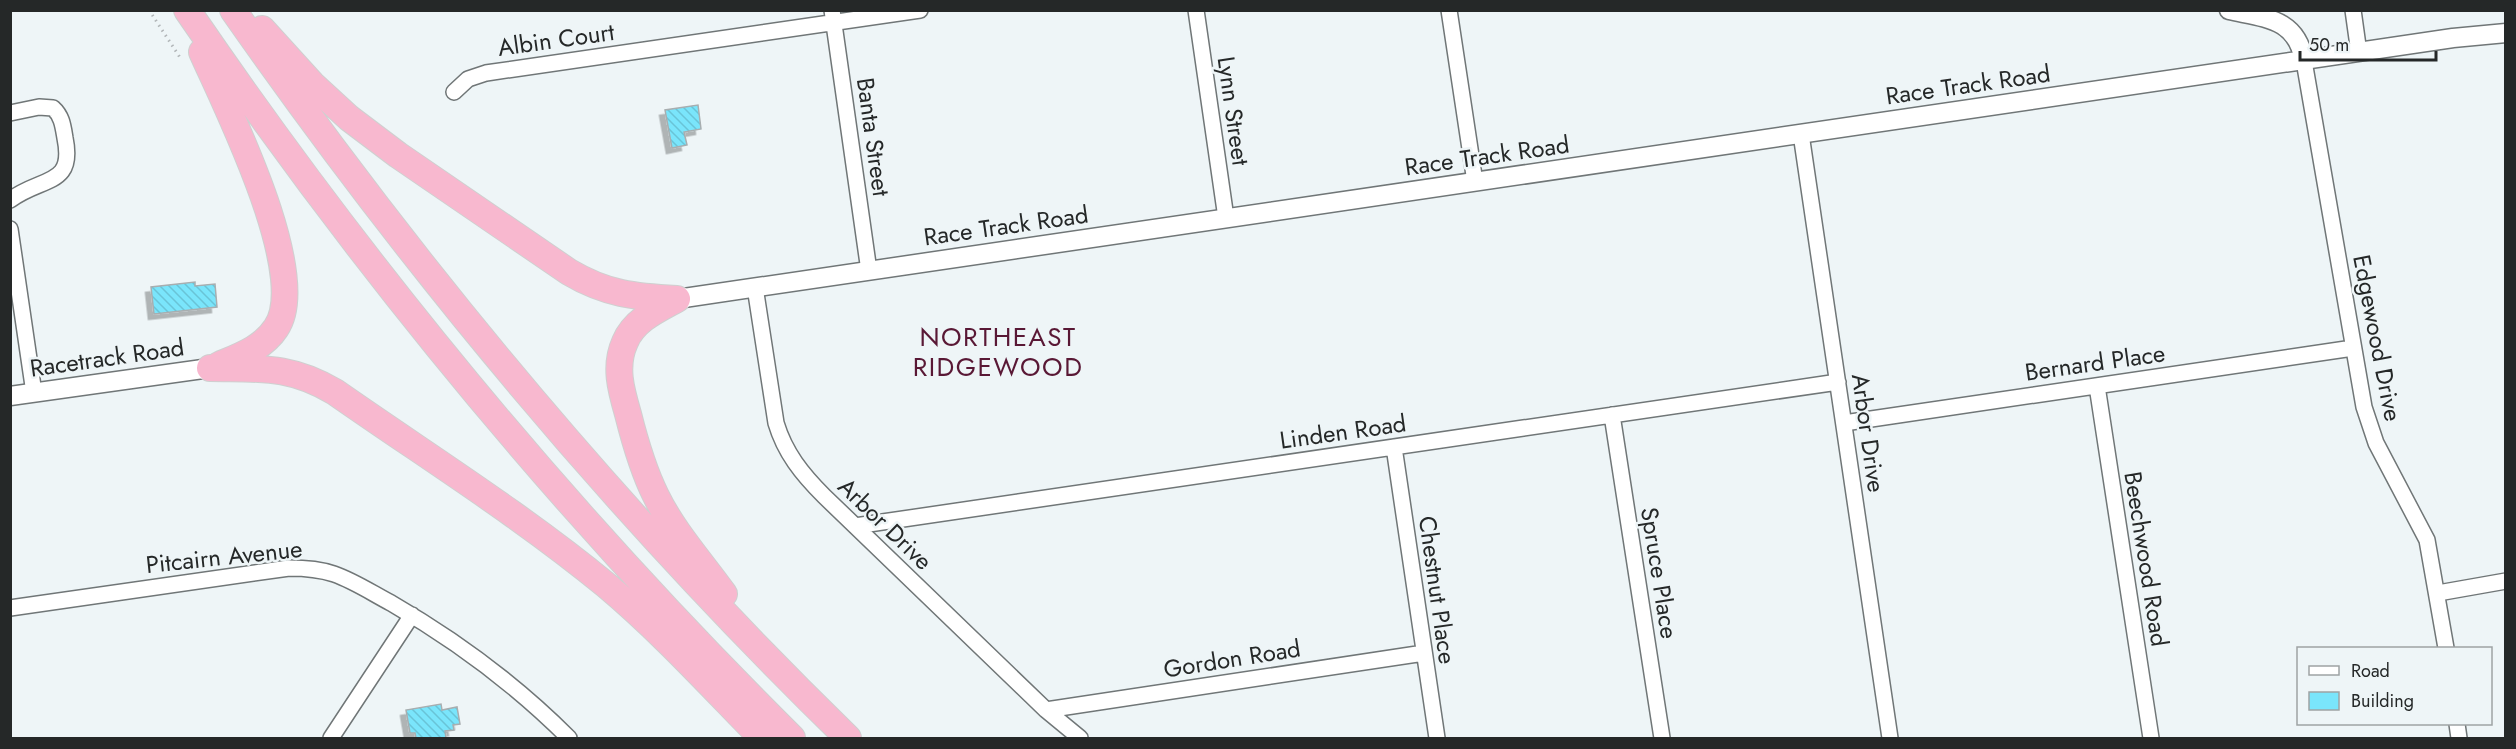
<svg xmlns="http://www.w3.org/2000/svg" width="2516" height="749" font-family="Jost,sans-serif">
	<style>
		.building { fill: url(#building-back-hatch); stroke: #a8aeb0; stroke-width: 1.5; filter: url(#shadow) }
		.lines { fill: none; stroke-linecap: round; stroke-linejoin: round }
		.minor-casing { stroke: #707677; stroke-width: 18 }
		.tertiary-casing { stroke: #707677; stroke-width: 21 }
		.trunk-casing { stroke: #cfd0d0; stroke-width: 28 }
		.path { stroke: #b1b6b8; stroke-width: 3; stroke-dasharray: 1.5 4.5; stroke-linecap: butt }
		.minor { stroke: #fff; stroke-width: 15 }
		.tertiary { stroke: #fff; stroke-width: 18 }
		.trunk { stroke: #f8b8cf; stroke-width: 26 }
		.labels { text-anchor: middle; stroke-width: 5; stroke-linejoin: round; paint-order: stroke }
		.street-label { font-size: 24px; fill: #252828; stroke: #eef5f7 }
		.neighbourhood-label { font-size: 26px; letter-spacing: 1.5px; fill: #591835; stroke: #eef5f7 }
	</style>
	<defs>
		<pattern id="building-back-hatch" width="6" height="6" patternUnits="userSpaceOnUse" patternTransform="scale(1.5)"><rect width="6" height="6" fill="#7ae5fb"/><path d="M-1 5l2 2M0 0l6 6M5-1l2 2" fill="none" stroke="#69c4d7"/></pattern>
		<filter id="shadow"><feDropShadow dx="-5.5" dy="5.5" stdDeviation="0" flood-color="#0004"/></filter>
	</defs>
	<rect width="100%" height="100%" fill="#eef5f7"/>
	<path class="building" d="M698,105L701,129L684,132L687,145L672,148L665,110Z
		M195,282V286L215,284L217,307L154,314L151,287Z
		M441,704L442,710L457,707L460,724L453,725L454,730L445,731L446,738H416L415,733H410L406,710Z"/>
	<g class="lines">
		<g class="minor-casing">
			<path id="minor" d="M832,10L869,271
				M1196,10L1226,218
				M1449,10L1475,182
				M2353,10L2359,53
				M2304,61L2364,407L2376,443L2427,540L2446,648
				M454,92L468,79L486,73L920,10
				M10,113L39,107L53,108C62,116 63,126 65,138C75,187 42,176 10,200
				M1801,134L1890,738
				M10,229L34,393
				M755,287L776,423C785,453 802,474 824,496L1046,710L1080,738
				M2097,386L2151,738
				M1612,415L1662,738
				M1844,423L2353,348
				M1394,447L1437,738
				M855,526L1838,382
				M2438,593L2506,581
				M10,608L289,568C304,568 319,569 334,574C354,581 372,593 391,603C457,641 516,685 569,738
				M1046,710L1424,653
				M2457,724L2459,738
				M331,738L412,615"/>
		</g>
		<g class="tertiary-casing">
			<path id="tertiary" d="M2229,10C2265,18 2297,18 2304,61
				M677,299L2453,38L2506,33
				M10,396L210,368"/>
		</g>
		<g class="trunk-casing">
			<path id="trunk" d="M187,10C366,272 567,515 792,738
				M233,10C417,273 619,515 848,738
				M262,29L312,84L349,118L398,155L569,272C606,294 635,297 677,299
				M202,52C226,106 312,276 276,328C263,348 240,356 219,365
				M677,299C657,310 634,320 625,342C614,366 621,390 628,414C635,442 643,470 656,496C673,531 701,562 724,594
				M210,368C260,369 290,365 335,392C425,455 521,515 606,585C662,632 711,686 762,738"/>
		</g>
		<path class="path" d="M149,10L181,59"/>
		<use href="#minor" class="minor"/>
		<use href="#tertiary" class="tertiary"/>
		<use href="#trunk" class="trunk"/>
	</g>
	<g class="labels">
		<g class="street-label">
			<text transform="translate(556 40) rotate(-8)" y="8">Albin Court</text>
			<text transform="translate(1968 85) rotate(-8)" y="8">Race Track Road</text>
			<text transform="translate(1233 111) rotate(82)" y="8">Lynn Street</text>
			<text transform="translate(873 137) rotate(82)" y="8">Banta Street</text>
			<text transform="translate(1487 156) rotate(-8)" y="8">Race Track Road</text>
			<text transform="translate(1006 226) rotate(-8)" y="8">Race Track Road</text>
			<text transform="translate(2377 338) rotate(79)" y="8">Edgewood Drive</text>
			<text transform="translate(107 358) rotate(-8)" y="8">Racetrack Road</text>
			<text transform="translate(2095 363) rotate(-8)" y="8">Bernard Place</text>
			<text transform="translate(1343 432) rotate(-8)" y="8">Linden Road</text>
			<text transform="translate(1868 433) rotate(82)" y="8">Arbor Drive</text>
			<text transform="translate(885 524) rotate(44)" y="8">Arbor Drive</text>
			<text transform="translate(224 557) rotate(-6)" y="8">Pitcairn Avenue</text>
			<text transform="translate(2146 559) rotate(81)" y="8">Beechwood Road</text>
			<text transform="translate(1659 573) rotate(81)" y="8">Spruce Place</text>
			<text transform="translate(1437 590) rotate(82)" y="8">Chestnut Place</text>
			<text transform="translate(1232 659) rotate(-9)" y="8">Gordon Road</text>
		</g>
		<g class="neighbourhood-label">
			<text x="998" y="346">NORTHEAST<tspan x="998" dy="30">RIDGEWOOD</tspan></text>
		</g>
	</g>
	<rect width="2516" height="749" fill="none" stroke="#252828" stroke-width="24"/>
	<rect x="2297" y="647" width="195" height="78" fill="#eef5f7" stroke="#9ea3a4" stroke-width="1.5"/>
	<rect x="2309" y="666" width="30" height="9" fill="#ffffff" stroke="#9ea3a4" stroke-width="1.5"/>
	<text x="2351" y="677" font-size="18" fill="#252828">Road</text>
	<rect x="2309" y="692" width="30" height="18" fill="#7ae5fb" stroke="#9ea3a4" stroke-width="1.5"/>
	<text x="2351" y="707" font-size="18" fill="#252828">Building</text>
	<path d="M2300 51v9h136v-9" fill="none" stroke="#252828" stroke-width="3"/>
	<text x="2309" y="51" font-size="18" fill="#252828" stroke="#eef5f7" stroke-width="4.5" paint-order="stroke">50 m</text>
</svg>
